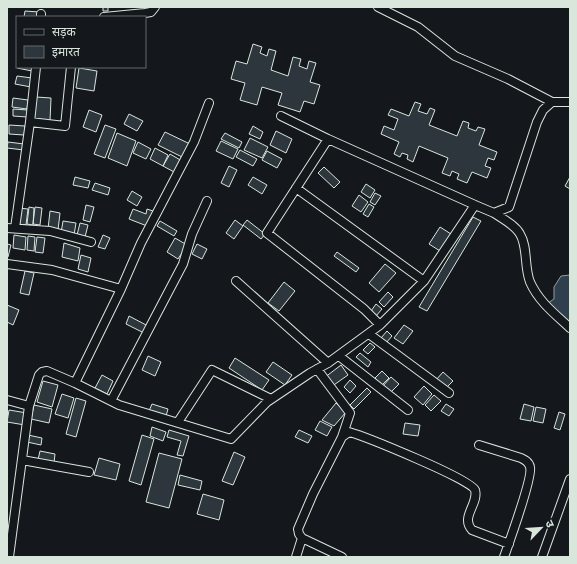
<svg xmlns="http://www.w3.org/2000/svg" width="577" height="564" font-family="Arial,'Noto Sans Devanagari',sans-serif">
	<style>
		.water { fill: #2f3f4d; stroke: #939e99 }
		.building { fill: #2c363c; stroke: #d8e6dc }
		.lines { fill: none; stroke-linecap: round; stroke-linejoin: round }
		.street-casing { stroke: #d8e6dc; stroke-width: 10 }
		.street { stroke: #14181c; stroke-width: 8 }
	</style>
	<rect width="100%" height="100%" fill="#14181c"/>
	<path class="water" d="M570,275V322L563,318L548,303L554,299V287L561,276Z"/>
	<path class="building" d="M103,7H108V11H103Z
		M25,11L39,12V17H24Z
		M253,44L262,47L260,53L267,56L269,49L276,51L271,70L288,76L293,57L301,59L299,66L307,69L309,61L316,63L310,82L320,85L314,104L304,101L300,112L278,105L282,93L262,87L257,105L240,100L245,83L231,79L236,61L247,64Z
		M17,67H33L32,71L17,68Z
		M79,68L97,71L94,91L76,88Z
		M17,76L32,78L31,87L15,84Z
		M36,97L51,98L50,121L34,120Z
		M13,98L28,100L27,109L12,107Z
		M415,102L421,104L418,111L427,114L430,108L435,110L429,125L457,136L463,121L469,123L468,128L476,131L478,127L485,129L479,145L497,152L494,160L488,158L485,166L491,168L487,178L472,172L467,183L457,179L459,174L452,171L450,176L442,173L448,158L419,146L413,162L407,159L408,155L402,153L400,157L394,154L399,142L381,134L384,126L394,130L398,119L388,115L391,109L409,116Z
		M13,109L28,110L27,117L13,116Z
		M89,110L102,115L96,132L83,127Z
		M129,114L143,121L137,131L124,124Z
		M9,125L25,126L24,135L9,134Z
		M105,125L116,129L105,158L94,154Z
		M253,126L263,132L260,139L249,134Z
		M276,131L292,139L286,153L270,145Z
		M165,132L190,144L184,158L158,145Z
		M117,133L136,141L127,166L108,158Z
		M225,133L242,142L239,148L221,139Z
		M250,138L268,147L262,158L244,150Z
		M221,141L238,149L233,159L216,151Z
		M8,142L24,144V150L7,148Z
		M138,142L151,149L146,159L133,153Z
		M155,148L168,155L163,166L150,159Z
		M240,150L257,159L253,166L236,157Z
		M267,151L282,159L277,168L262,160Z
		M170,154L182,161L176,173L163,166Z
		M229,166L237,170L229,187L221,183Z
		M324,167L340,182L334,188L318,173Z
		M75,177L90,181L88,188L73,185Z
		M253,177L267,185L262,194L248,185Z
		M570,177V189L565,186Z
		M95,183L110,188L108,195L92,190Z
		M366,184L375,190L370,198L361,192Z
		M132,191L142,197L137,206L127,200Z
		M375,193L381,196L375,205L370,202Z
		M359,195L368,202L361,212L352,206Z
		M369,204L374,207L368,217L363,214Z
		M86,205L94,207L90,222L83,220Z
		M29,207L34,208L33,225L27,224Z
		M35,207L42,208L40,225L33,224Z
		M19,208L28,209L26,225L17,224Z
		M133,209L146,214L147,209L153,211L147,226L129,219Z
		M50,211L60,213L58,230L48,229Z
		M473,217L481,221L427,311L419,307Z
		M235,220L243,226L234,239L226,233Z
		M247,220L265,234L261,239L243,225Z
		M63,221L76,223L74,235L61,233Z
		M160,221L177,231L174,236L157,226Z
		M80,223L88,225L85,237L77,235Z
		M440,227L451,234L440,251L429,244Z
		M14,235L26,237L25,250L13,248Z
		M103,235L110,238L105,249L98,247Z
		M28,236L35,237L34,251L27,250Z
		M37,237L45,238L43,253L35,252Z
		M175,238L187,245L178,259L167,252Z
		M64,243L80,248L78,261L62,257Z
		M7,244L11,245L8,257H7Z
		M197,244L207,249L202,259L192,254Z
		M337,252L359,268L356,272L334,256Z
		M81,255L91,258L88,272L78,269Z
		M385,264L396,273L379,292L369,283Z
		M25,271L34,273L29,295L20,293Z
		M284,282L295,291L279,311L268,303Z
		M388,292L393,297L384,307L379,302Z
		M376,304L382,309L376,316L371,311Z
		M7,305L19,310L13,325L7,322Z
		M129,316L148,326L144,333L126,324Z
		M404,325L413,331L403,344L394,338Z
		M387,331L392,336L386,343L381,338Z
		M370,343L375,347L368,354L363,350Z
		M360,353L371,362L368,367L356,357Z
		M148,356L161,362L155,376L142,370Z
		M235,358L269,380L262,390L229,368Z
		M273,362L292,375L285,385L266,372Z
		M341,365L348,375L331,387L324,378Z
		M382,371L389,378L382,385L375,378Z
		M443,372L453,381L445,389L436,380Z
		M102,375L113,381L107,394L95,388Z
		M391,377L399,384L389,394L382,387Z
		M350,380L356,386L350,393L344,387Z
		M43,381L58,385L52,407L37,402Z
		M424,386L432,394L423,405L414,397Z
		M367,388L371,392L354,409L350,405Z
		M62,394L74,398L68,418L55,414Z
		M434,395L441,401L431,411L425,405Z
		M76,398L86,401L76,437L66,434Z
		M336,403L346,412L334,426L322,420Z
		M152,404L168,409L166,416L149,411Z
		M446,404L454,409L449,416L441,411Z
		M524,404L534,407L531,421L520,419Z
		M34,405L52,409L49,423L31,419Z
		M536,407L546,409L543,423L533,421Z
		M9,410L27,413L25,425L7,422Z
		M559,412L565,414L560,430L554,428Z
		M320,421L332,427L327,436L315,430Z
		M405,423L420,425L418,436L403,434Z
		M152,427L166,432L163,441L150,436Z
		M169,430L189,436L183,456L177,455L181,441L167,437Z
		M299,430L312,436L308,443L295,437Z
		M28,435L42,438L41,445L27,442Z
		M142,435L154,439L141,485L129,481Z
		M40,451L55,454L54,463L38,460Z
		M234,452L245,457L233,485L222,481Z
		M159,453L182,459L169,508L146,502Z
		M99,458L120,464L116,480L94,475Z
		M180,475L202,481L200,490L178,485Z
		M203,494L224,500L219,520L197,514Z"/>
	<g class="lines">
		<g class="street-casing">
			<path id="street" d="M378,7L418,27L455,56L508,79L552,102H570
				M41,17V14
				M104,17L145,13L151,12L155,7
				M281,116L328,139L475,205L494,213L509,207L537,122L543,110L552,102
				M30,122L65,126L71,67
				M328,139L267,233L364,309L380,325
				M296,188L424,281
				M494,213C503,219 515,225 520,234C528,247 524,267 530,282C539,302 555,314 570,328
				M7,228L50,231L91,242
				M15,228L30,122L36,67
				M7,264L52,270L121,289
				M236,281L328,363
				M369,334L449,393
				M339,356L408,410
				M317,369L350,413L342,437
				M75,383L121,289L141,243L194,142L209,103
				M7,400L29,406
				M111,401L183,264L192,234L207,201
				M178,422L212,370L271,399
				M479,445L521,458C525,460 529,462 530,467C533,476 509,543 504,557
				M22,460L89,472
				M9,557L29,406L39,375L42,372L47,371L75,383L119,405L231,439L267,402L310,373L328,363L380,325L424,281L475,205
				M296,557L302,538
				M342,557L302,538L299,534L298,529L313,494L342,437L349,432C364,436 473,480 475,490C479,504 460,517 472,530L509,544
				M542,557L570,479"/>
		</g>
		<use href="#street" class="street"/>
	</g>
	<rect width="577" height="564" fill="none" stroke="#d8e6dc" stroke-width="16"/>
	<rect x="16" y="16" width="130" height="52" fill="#14181c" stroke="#626a69"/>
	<rect x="24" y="29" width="20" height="6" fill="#14181c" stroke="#626a69"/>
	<text x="52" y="36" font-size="12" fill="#d8e6dc">सड़क</text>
	<rect x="24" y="46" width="20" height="12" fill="#2c363c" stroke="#626a69"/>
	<text x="52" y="56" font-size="12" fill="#d8e6dc">इमारत</text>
	<g transform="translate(541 528) rotate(65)" stroke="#14181c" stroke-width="3" paint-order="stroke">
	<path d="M0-3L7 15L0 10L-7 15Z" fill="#d8e6dc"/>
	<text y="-6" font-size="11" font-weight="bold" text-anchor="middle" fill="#d8e6dc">उ</text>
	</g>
</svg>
